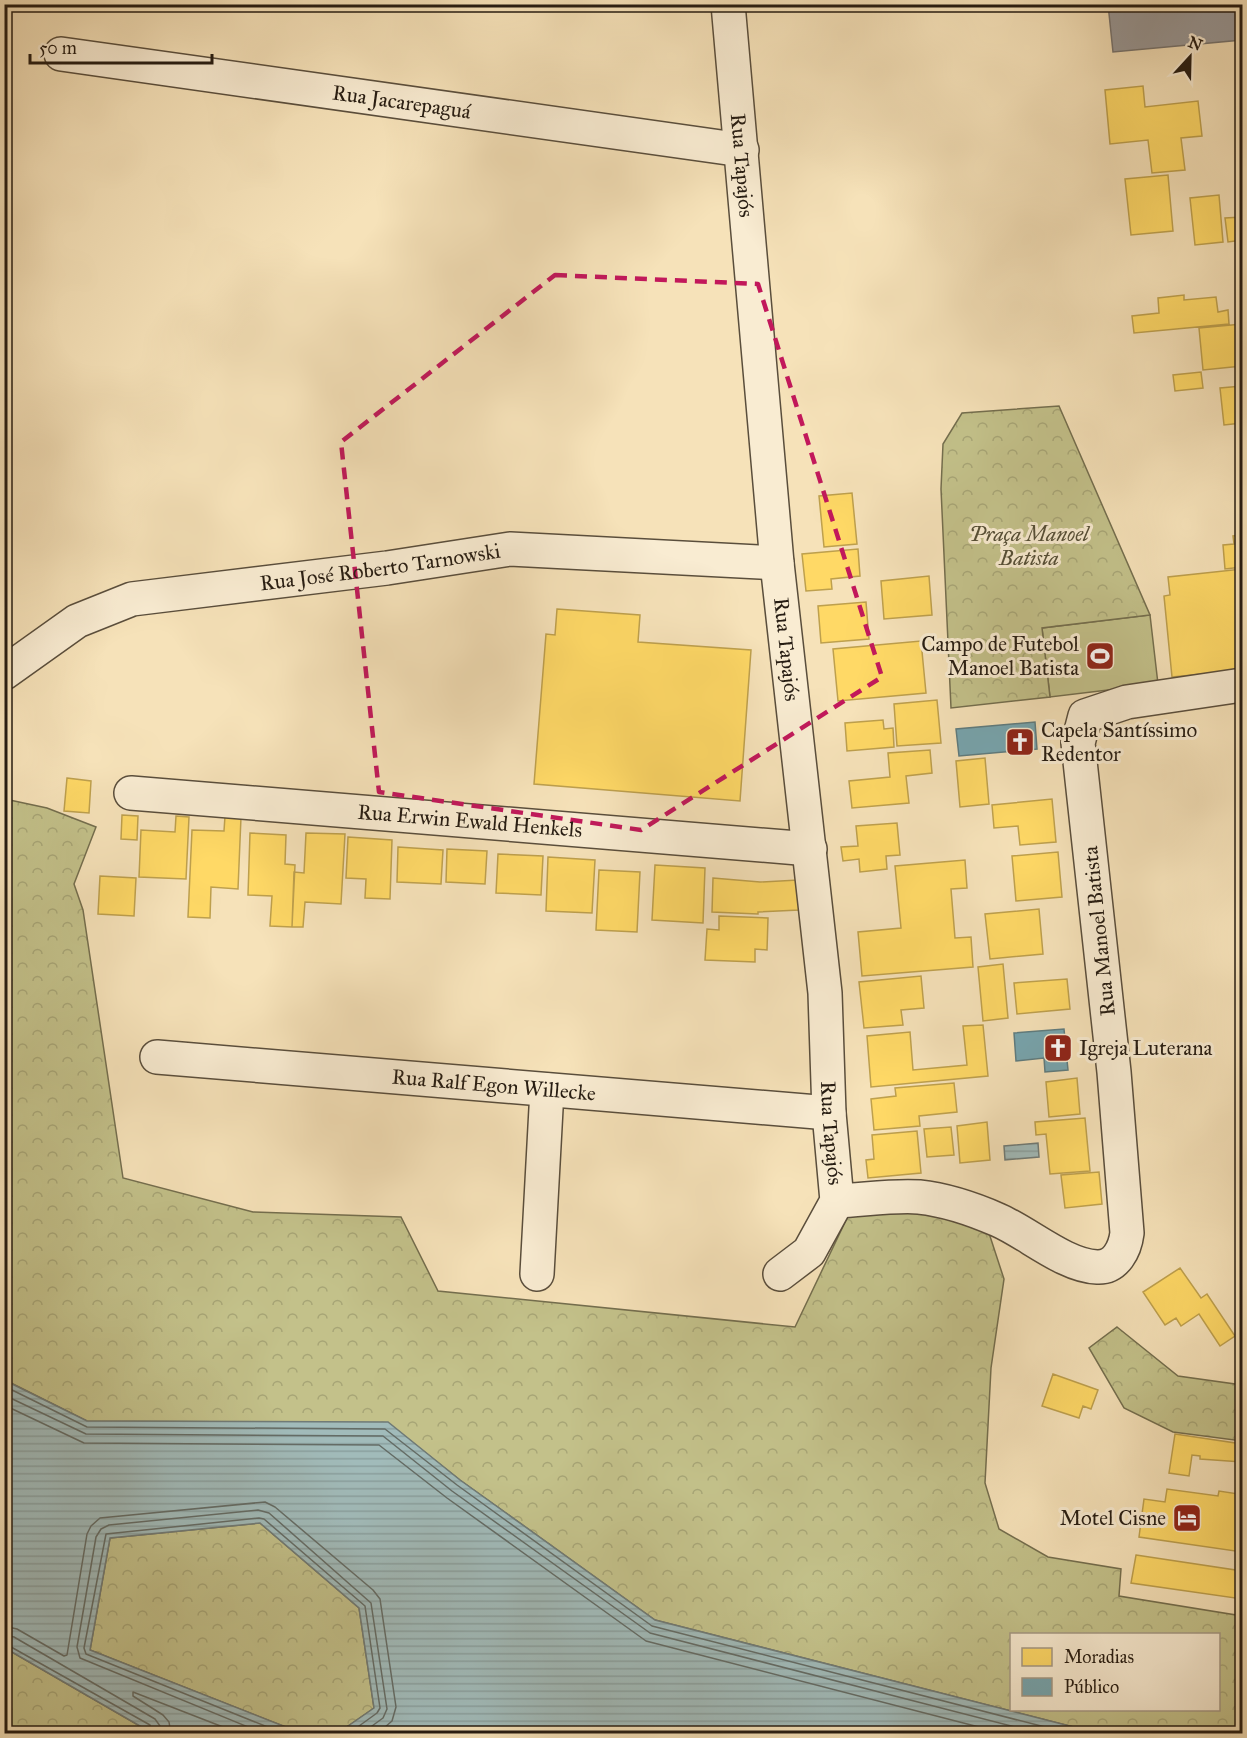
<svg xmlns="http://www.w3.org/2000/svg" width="1247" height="1738" font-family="'IM FELL Great Primer',serif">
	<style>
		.grass { fill: #c3c18a; stroke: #746e4e; stroke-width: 1.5 }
		.forest { fill: url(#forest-crowns); stroke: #746e4e; stroke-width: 1.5; fill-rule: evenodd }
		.water { fill: url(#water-rules); stroke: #707b77; stroke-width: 1.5 }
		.homes { fill: #ffd966; stroke: #bea04d; stroke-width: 1.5 }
		.public { fill: #76a5af; stroke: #5e7c80; stroke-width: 1.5 }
		.industry { fill: #999; stroke: #767470; stroke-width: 1.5 }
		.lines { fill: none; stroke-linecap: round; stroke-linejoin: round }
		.shore { stroke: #646c66; stroke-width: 1.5 }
		.minor-casing { stroke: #5a4e3c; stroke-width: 36 }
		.minor { stroke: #f9ecd2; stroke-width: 33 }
		.marked { fill: none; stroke: #c2185b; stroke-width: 4.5; stroke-dasharray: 12 8; stroke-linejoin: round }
		.labels { text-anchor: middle; stroke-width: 6; stroke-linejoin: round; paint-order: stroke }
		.street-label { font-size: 21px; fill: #261c12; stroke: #f9ecd2 }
		.park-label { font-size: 21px; font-style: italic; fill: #554e36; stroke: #f9ecd2 }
		.poi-label { font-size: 21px; fill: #261c12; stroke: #f9ecd2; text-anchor: end }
	</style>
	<defs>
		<pattern id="forest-crowns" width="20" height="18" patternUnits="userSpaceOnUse" patternTransform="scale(1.5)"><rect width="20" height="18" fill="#c3c18a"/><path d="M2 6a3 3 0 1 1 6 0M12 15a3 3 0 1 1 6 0" fill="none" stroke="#a7a576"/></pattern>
		<pattern id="water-rules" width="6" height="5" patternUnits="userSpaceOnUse" patternTransform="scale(1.5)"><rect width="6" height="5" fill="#a1bbba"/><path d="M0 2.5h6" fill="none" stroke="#8aa09f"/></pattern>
	</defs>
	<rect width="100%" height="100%" fill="#f6e2b9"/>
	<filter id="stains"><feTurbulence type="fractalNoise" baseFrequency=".00333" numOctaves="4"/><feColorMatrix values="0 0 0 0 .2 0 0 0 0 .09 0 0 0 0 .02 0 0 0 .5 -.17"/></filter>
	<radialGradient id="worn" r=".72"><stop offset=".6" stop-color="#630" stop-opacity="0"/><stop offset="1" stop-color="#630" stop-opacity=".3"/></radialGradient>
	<path class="grass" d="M1150,615L1158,684L1050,697L1042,628Z"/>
	<path class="forest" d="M1059,406L1150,615L1042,628L1050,697L951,708L941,489L943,444L962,413Z
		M5,799L47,808L96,827L74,884L83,910L123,1178L253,1212L401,1217L438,1291L795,1327L848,1216L953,1210L987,1227L1004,1279L991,1368L985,1483L999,1529L1048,1557L1121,1569L1119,1596L1242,1616V1733H1097L655,1620L460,1480L388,1423L87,1421L5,1380L4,1273L11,1271L4,1055ZM1012,1634H1218V1710H1012Z
		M1117,1327L1178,1376L1242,1385V1441L1173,1432L1124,1408L1089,1348Z
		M260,1523L359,1608L374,1708L338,1733H301L90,1650L110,1538Z
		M5,1648L152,1733H5Z"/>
	<path class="water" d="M1038,1143L1039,1157L1005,1160L1004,1146Z
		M4,1380L87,1421L388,1422L460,1480L655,1620L1097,1733H338L374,1708L359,1608L260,1523L110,1538L90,1650L301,1733H152L5,1648Z"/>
	<path class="homes" d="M1143,86L1145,107L1198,101L1202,136L1181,138L1185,170L1152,173L1148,140L1110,144L1105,90Z
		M1168,175L1173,231L1131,235L1125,179Z
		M1219,195L1223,242L1195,245L1190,198Z
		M1242,217V240L1228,242L1225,218Z
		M1237,250H1242V272H1239Z
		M1184,295V300L1216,297L1218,312L1228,310L1229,324L1134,333L1132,316L1159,313L1158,298Z
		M1242,324V366L1203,370L1199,328Z
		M1201,372L1203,388L1175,391L1173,375Z
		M1242,386V423L1224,425L1220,388Z
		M852,493L857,544L824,547L819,496Z
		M1242,535V567L1225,569L1223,545L1234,544L1233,536Z
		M858,549L860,576L831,579L832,589L806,591L802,554Z
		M1242,569V670L1172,677L1164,596L1170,595L1168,577Z
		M929,576L932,615L884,619L881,581Z
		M866,602L869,639L821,643L818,606Z
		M557,609L640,615L638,642L751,650L740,801L534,784L546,634L555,635Z
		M921,641L926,693L838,701L833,649Z
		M937,700L941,743L897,746L894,704Z
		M883,720L884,729L893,728L894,747L847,751L845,723Z
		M930,750L932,773L906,776L909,803L852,808L849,781L890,777L888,753Z
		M985,758L989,804L960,807L956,761Z
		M67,778L91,781L89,813L64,811Z
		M1052,799L1056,842L1020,845L1018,826L994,828L992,805Z
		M122,815L138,816L137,840L121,839Z
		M176,816L189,817L186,879L139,877L141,830L175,832Z
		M225,816L241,817L238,889L211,887L210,918L188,917L192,830L224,831Z
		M897,823L900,855L886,856L887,869L860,872L859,859L843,861L841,847L858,846L856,826Z
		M250,833L286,835L285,864L295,865L292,927L270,926L272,896L248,895Z
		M306,833L345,834L341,904L305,902L303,927H292L294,872L304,873Z
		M348,837L392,840L390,899L365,898L366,879L346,878Z
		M398,847L443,850L441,884L397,882Z
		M447,849L487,851L485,884L446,882Z
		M1058,852L1062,897L1016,901L1012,856Z
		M498,854L543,856L541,895L496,893Z
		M548,857L595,860L592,913L546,911Z
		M965,860L967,888L951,889L955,938L971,937L973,967L862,976L858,932L901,928L895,866Z
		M655,865L705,868L703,923L652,920Z
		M599,870L640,872L637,932L596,930Z
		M100,876L136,878L134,916L98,914Z
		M713,878L760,882L798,880L799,910L758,912V914L712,912Z
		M1039,909L1043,954L990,959L985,914Z
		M719,916L768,918L767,950L755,949V962L705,960L707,929L719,930Z
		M1003,964L1008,1018L983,1021L978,967Z
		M921,976L924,1008L901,1010L903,1025L864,1028L859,982Z
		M1067,979L1070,1009L1017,1014L1014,983Z
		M983,1025L988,1076L871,1087L867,1036L910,1032L913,1070L967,1065L963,1026Z
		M1077,1078L1080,1114L1049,1117L1046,1082Z
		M954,1083L957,1112L919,1116L920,1126L874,1130L871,1099L896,1096L895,1088Z
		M1085,1118L1090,1171L1050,1174L1046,1134L1036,1135L1035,1122Z
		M987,1122L990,1160L960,1163L957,1126Z
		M951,1127L954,1155L927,1157L924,1129Z
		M917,1131L921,1173L868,1178L866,1160L874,1159L872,1135Z
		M1099,1172L1102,1204L1065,1208L1061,1175Z
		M1180,1268L1201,1298L1207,1294L1235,1336L1220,1346L1199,1314L1181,1326L1176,1318L1165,1325L1143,1292Z
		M1053,1374L1098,1390L1091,1409L1083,1406L1079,1418L1042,1406Z
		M1175,1434L1242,1444V1462L1200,1459V1456L1192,1455L1189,1476L1169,1473Z
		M1240,1471L1242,1552L1139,1537L1144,1499L1165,1502L1167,1489L1218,1496L1219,1491L1238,1494Z
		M1136,1555L1242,1571V1599L1131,1583Z"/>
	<path class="public" d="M1035,722L1037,749L959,756L956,729Z
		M1064,1029L1068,1070L1045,1072L1044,1058L1016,1061L1014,1033Z"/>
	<path class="industry" d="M1108,4H1242V40L1113,52Z"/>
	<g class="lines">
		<path class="shore" d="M4,1386L87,1427L385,1429L457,1485L652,1626L1072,1734
			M4,1395L86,1434L383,1436L452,1491L650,1633L1042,1734
			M4,1405L84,1443L379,1445L447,1498L646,1641L1006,1734
			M4,1626L17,1629L64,1656L67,1655L87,1534L91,1526L100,1518L265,1502L275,1507L373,1590L380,1599L396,1707L392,1721L377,1734
			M4,1635L14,1637L155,1719L160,1726L162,1734
			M4,1643L150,1725L154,1734
			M171,1734L169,1722L163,1715L133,1696V1692L241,1734
			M265,1734L80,1658L77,1647L96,1537L101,1529L109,1525L258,1510L269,1513L371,1603L387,1709L383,1718L361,1734
			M285,1734L86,1654L84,1648L106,1534L259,1518L264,1519L365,1606L380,1708L377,1713L348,1734"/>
		<g class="minor-casing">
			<g id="minor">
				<path id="s1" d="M728,4L777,563L825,993L829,1113L837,1201L809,1252L780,1274"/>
				<path id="s2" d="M61,54L742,150"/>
				<path id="s3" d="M4,673L77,621L132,599L387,568L510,549L777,563"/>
				<path id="s4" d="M131,793L810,849"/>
				<path id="s5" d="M157,1057L829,1113"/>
				<path d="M837,1201C863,1200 893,1195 919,1197C947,1200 973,1209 998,1220C1028,1233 1065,1266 1097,1267C1116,1268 1125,1249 1127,1233L1114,1072L1078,743L1085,716L1127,702L1242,685"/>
				<path d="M537,1274L547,1090"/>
			</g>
		</g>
		<use href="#minor" class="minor"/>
	</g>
	<path class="marked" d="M555,275L758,284L882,677L641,830L379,792L341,442Z"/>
	<defs>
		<g id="stadium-square" transform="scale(1.5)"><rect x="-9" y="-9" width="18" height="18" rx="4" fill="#8f2418" stroke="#f9ecd2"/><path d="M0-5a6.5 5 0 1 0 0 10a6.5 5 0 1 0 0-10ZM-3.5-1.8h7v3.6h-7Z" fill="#fff"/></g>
		<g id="church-square" transform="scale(1.5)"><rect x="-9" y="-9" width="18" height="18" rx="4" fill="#8f2418" stroke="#f9ecd2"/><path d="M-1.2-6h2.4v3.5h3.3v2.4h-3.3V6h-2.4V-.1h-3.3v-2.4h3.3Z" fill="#fff"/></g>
		<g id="hotel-square" transform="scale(1.5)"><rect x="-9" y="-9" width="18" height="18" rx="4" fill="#8f2418" stroke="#f9ecd2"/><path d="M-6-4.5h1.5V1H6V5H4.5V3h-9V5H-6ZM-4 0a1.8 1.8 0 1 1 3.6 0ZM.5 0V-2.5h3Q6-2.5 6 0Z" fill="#fff"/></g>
	</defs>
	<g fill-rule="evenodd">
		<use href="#stadium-square" x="1100" y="656"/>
		<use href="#church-square" x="1020" y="742"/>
		<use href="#church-square" x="1058" y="1048"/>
		<use href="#hotel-square" x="1187" y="1518"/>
	</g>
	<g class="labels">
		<g class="street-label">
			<text dy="7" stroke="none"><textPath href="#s2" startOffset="344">Rua Jacarepaguá</textPath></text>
			<text dy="7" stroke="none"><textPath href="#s1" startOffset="162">Rua Tapajós</textPath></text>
			<text dy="7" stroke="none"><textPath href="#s3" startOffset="399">Rua José Roberto Tarnowski</textPath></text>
			<text dy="7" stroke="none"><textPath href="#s1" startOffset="648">Rua Tapajós</textPath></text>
			<text dy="7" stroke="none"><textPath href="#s4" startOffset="340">Rua Erwin Ewald Henkels</textPath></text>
			<text transform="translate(1099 931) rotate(-96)" y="7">Rua Manoel Batista</text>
			<text dy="7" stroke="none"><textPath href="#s5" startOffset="338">Rua Ralf Egon Willecke</textPath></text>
			<text dy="7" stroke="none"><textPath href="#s1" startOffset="1134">Rua Tapajós</textPath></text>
		</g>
		<g class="park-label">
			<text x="1029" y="541">Praça Manoel<tspan x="1029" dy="24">Batista</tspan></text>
		</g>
		<g class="poi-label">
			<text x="1079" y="651">Campo de Futebol<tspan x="1079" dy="24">Manoel Batista</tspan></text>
			<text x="1041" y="737" text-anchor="start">Capela Santíssimo<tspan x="1041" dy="24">Redentor</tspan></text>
			<text x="1079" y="1055" text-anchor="start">Igreja Luterana</text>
			<text x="1166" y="1525">Motel Cisne</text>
		</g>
	</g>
	<rect width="1247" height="1738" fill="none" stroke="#f6e2b9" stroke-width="24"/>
	<rect x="6" y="6" width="1235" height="1726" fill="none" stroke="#261c12" stroke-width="3"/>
	<rect x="12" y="12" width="1223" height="1714" fill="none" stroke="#261c12" stroke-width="1.5"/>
	<rect x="1010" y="1633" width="210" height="78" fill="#f9ecd2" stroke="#a59985" stroke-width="1.5"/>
	<rect x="1022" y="1648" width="30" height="18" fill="#ffd966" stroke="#a59985" stroke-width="1.5"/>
	<text x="1064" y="1663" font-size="18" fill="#261c12">Moradias</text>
	<rect x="1022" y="1678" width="30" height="18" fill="#76a5af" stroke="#a59985" stroke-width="1.5"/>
	<text x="1064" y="1693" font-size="18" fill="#261c12">Público</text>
	<g transform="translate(1190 57) rotate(22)" stroke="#f9ecd2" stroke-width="4.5" paint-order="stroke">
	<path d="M0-4.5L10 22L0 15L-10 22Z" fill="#261c12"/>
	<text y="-9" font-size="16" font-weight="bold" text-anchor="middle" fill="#261c12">N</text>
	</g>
	<path d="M30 54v9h182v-9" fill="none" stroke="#261c12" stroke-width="3"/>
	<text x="39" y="54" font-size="18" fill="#261c12" stroke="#f9ecd2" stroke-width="4.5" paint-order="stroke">50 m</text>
	<rect width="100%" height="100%" filter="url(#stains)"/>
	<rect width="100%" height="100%" fill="url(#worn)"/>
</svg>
